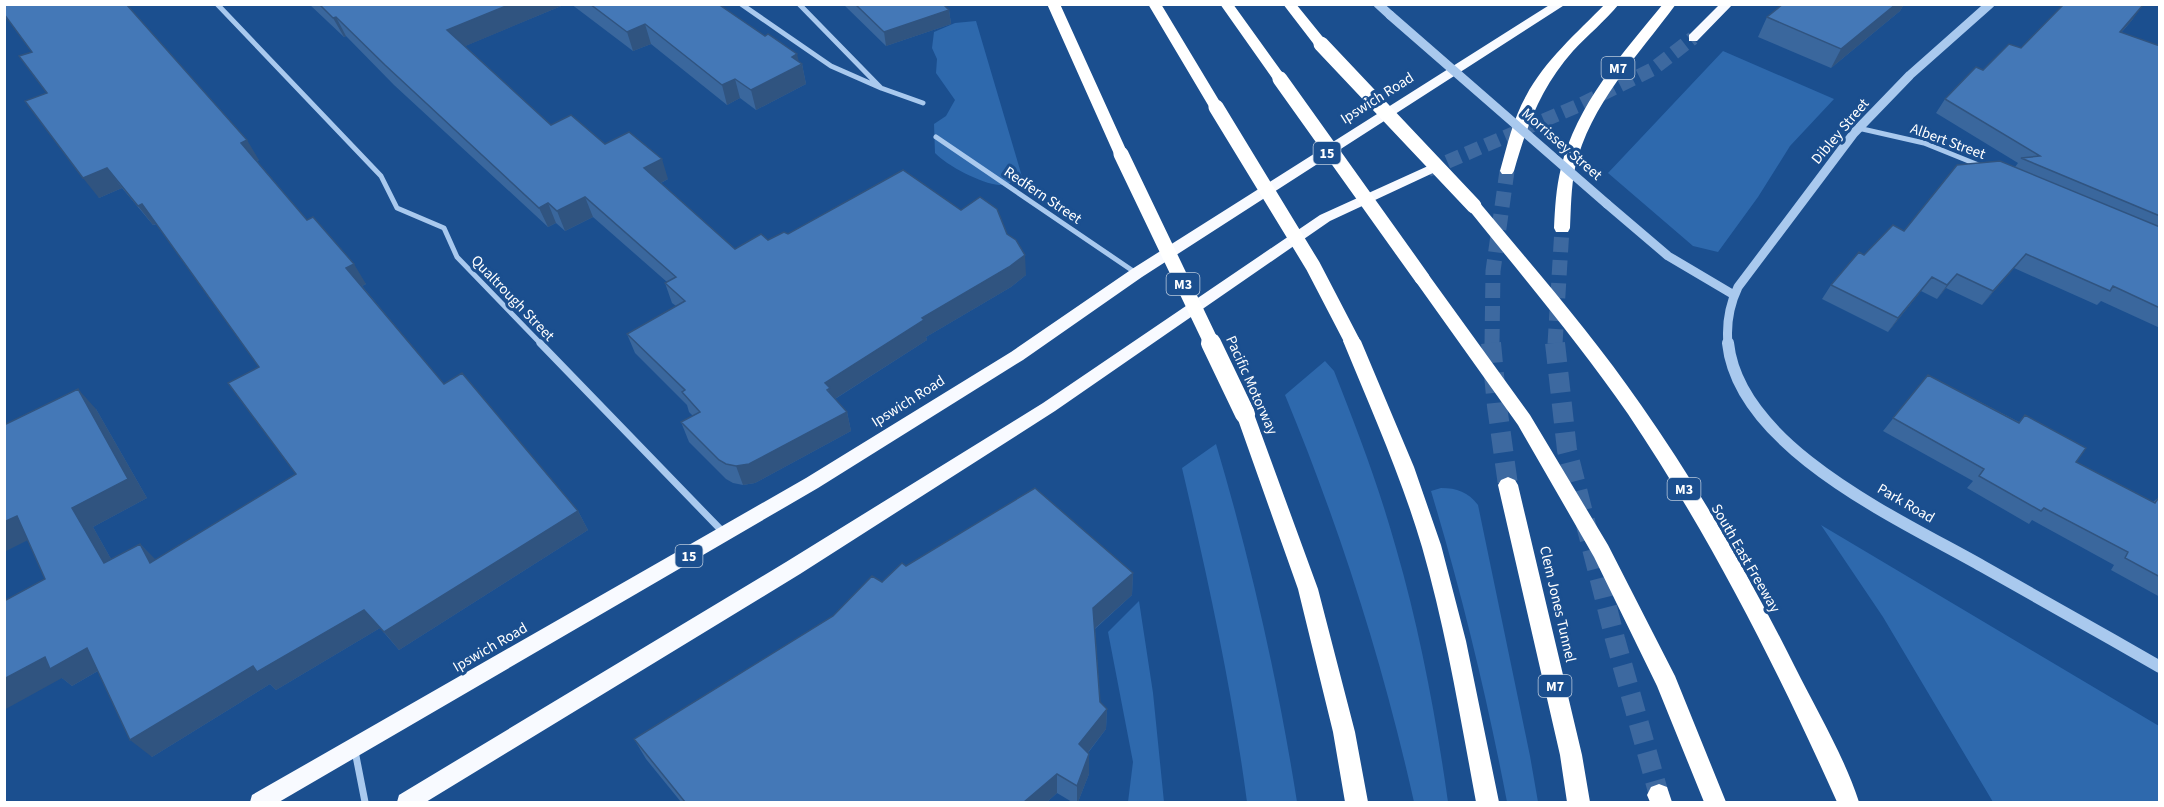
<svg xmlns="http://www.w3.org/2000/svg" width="2164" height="807" font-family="'Source Sans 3',sans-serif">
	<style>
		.green { fill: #2e69ad }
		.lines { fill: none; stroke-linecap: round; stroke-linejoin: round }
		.trunk-tunnel { stroke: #3d69a0; stroke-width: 14; stroke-dasharray: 14 7; stroke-linecap: butt }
		.motorway-tunnel-far1 { stroke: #3d69a0; stroke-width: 15; stroke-dasharray: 15 8; stroke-linecap: butt }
		.motorway-tunnel { stroke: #3d69a0; stroke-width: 20; stroke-dasharray: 20 10; stroke-linecap: butt }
		.minor-far1 { stroke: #a9c9ee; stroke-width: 5 }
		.minor { stroke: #a9c9ee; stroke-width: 7 }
		.tertiary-far1 { stroke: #a9c9ee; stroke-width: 9 }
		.tertiary { stroke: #a9c9ee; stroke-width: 12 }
		.trunk { fill: #f8faff; fill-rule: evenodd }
		.motorway { fill: #fff; fill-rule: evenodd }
		.tertiary-bridge { stroke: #a9c9ee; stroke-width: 9 }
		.motorway-bridge-far1 { stroke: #fff; stroke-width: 15 }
		.motorway-bridge { stroke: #fff; stroke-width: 20 }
		.wall { fill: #3a679d }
		.shaded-wall { fill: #305480 }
		.building { fill: #4478b7; stroke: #305480; stroke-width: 1.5 }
		.labels { text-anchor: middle; stroke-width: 6; stroke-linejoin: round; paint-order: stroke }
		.shield { fill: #1b4f8f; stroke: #bbcadd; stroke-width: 1.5 }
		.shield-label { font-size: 14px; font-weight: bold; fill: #fff }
		.street-label { font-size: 15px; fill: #fff; stroke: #1b4f8f }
	</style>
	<rect width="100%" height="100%" fill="#1b4f8f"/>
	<path class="green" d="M976,21L1023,180C1015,181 1006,185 999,185C982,184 946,165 935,153L934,124L946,116L955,100L936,73L937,59L932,48L934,32L955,23Z
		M1723,51L1834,99L1790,146L1758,197L1718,252L1693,246L1608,173Z
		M1325,361L1334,371C1357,429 1379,487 1396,548C1420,631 1436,717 1448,802H1414C1383,663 1340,528 1285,395Z
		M1216,444C1251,562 1278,681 1297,802H1247C1232,689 1208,579 1182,468Z
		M1441,488C1457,488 1468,492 1478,505L1530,756L1538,802H1507C1487,697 1462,594 1431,491Z
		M1821,525L2159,726V802H1993L1883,617Z
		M1139,601L1153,693L1164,802H1128L1133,762L1108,632Z"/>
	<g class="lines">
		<path class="trunk-tunnel" d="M1428,170L1582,104L1653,69L1693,38"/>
		<path class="motorway-tunnel-far1" d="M1492,344L1493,271L1507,171
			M1555,344L1562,228"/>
		<path class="motorway-tunnel" d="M1491,343L1497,406L1508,485
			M1555,343L1567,450L1615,639L1659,795"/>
		<path class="minor-far1" d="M217,4L381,176L397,208L444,228L457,257L541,344
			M741,4L831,66L881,88
			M799,4L881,88L923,103
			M1858,128L1924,143L1981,166
			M936,137L1136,273"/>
		<path class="minor" d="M540,343L723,532
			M355,751L365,802"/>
		<path class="tertiary-far1" d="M1378,4L1390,15
			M1607,204L1668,256L1734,295
			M1728,344C1726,323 1729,306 1738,287L1854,133L1910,75L1990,4"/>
		<path class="tertiary" d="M1728,343C1739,448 1901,520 1982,566C2042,600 2101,633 2160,667"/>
		<path class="trunk" d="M1551,4H1566L1142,277L1023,360L818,488L279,802H250L252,795L806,478L1011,352L1132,269Z
			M1720,4H1733L1697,41H1689V35Z
			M1428,166L1435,170L1433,173L1330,221L1055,411L800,574L426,802H397L399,795L786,562L1043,403L1320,215Z"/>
		<path class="motorway" d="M1047,4H1060L1128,154L1126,157H1116L1114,154Z
			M1148,4H1161L1223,107L1221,110H1211Z
			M1220,4H1233L1287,79L1285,82H1275Z
			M1283,4H1296L1326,41L1328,44L1326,47H1316Z
			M1605,4H1619C1605,21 1588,35 1573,51C1541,87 1527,125 1514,171L1512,174H1502L1500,171C1507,146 1513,119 1526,96C1545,60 1577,33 1605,4Z
			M1663,4H1676C1638,56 1590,104 1575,168C1571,188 1571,208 1570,228L1568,232H1556L1554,228C1555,208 1556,188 1561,168C1576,105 1623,53 1663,4Z
			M1474,201L1479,202C1535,269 1592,334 1641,405C1699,488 1750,577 1795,667C1816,709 1845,758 1859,802H1837C1777,668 1710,536 1628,414C1579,343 1523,277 1469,210L1466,206Z
			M1422,272L1428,274L1530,415L1608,545L1675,676L1726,802H1704L1657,686L1594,557L1518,425L1416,282L1414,278L1416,274Z
			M1352,335L1358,337L1361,341L1414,467L1441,545L1466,641L1499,802H1476C1460,716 1446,630 1422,547C1401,476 1371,409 1343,341L1346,337Z
			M1245,407L1251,409L1254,414L1318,589L1355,732L1368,802H1345L1333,732L1298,589L1236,414L1239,409Z
			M1508,477L1515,480L1518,485L1582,755L1590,802H1567L1560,755L1498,485L1501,480Z
			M1659,784L1667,787L1672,802H1650L1647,795L1651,787Z"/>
		<path class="tertiary-bridge" d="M1390,15L1607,204"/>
		<path class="motorway-bridge-far1" d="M1321,44L1474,206
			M1280,79L1422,278
			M1216,107L1313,266L1352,341
			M1121,154L1212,344"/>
		<path class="motorway-bridge" d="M1211,343L1245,414"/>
	</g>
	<path class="wall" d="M4,4L259,160L257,161L307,220L366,284L362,286L444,384L578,511L588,530L399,650L380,628L276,690L270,684L152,757L98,671L72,686L62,678L45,579L96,409L147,498L93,527L111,559L140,544L155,560L296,474L259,367L157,224L153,225L122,188L99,198L32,52L8,18L4,19Z
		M309,4H566L465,46L551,125L605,144L668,179L661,183L735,249L788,234L961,210L1007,234L1026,275L1011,287L926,337L927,340L835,399L847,412L851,431L755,483L743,485L733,483L726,479L689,442L681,422L693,416L689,412L687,405L635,353L627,334L676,306L672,303L665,283L667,282L593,217L565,231L556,223L548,227L394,85L346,36L344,37Z
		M571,4H718L802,64L806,84L756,110L740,98L727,105L651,44L633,51Z
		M843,4H943L949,10L951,24L886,46Z
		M1783,4H1904L1900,11L1831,68L1758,37L1767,17Z
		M2133,19L2121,33L2160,46V328L2101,301L2097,305L2014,268L1982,305L1946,288L1937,299L1921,291L1888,332L1822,299L1831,285L1864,255L2015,167L2018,163L1936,113L1945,99L1983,70L2021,48Z
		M1928,375L2019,422L2025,415L2076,462L2153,502L2159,497H2160V597L2111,570L2114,565L2032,520L2029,524L1967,488L1973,481L1883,431Z
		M906,566L1133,573L1132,595L1095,629L1100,702L1107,709L1106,729L1088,753L1089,774L1078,802H1072L1057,793L1047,802H681L646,759L634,739L833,616Z"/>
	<path class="shaded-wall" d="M511,4H566L456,50L447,30Z
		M1896,4H1904L1900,11L1831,68L1841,49Z
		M2143,5L2133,19L2109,46L2120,32Z
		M949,10L951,24L886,46L884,32Z
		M336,17L346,36L344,37L333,18Z
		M645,24L651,44L633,51L627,32Z
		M797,54L800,66L802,64L806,84L756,110L751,90L792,57Z
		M735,79L740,98L727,105L722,85Z
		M247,140L259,160L254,162L241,143Z
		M662,159L668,179L651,188L644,168Z
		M107,168L122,188L99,198L83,178Z
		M585,197L593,217L565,231L557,211Z
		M548,203L556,223L548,227L539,208Z
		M142,204L157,223L153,225L138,206Z
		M2026,254L2014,268L1982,305L1993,291Z
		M1025,255L1026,275L1011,287L926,337L927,340L833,400L825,383L922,318Z
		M354,264L366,284L358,288L346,268Z
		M1957,274L1946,288L1937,299L1947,285Z
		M1932,277L1921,291L1888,332L1898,318Z
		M78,389L96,409L147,498L93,527L124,582L104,563L72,508Z
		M847,412L851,431L755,483L743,485L736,466Z
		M578,511L588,530L399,650L384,632Z
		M17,516L38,535L4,552V522Z
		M140,544L159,563H150Z
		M1133,573L1132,595L1093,630V608Z
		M364,610L380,628L276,690L270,684L152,757L130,740L253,666Z
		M87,648L108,665L72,686L62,678L4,710V679L45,657Z
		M1107,709L1106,729L1079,764V744Z
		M1089,754V774L1078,802H1077V786Z
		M1057,774V793L1047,802H1024Z"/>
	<path class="building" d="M4,4H126L247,140L241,143L307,220L313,217L354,264L346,268L444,384L462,373L578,511L384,632L364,610L257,672L253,666L130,740L87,648L50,669L45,657L4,679V601L45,579L17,516L4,522V425L78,389L128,479L72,508L104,563L140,544L150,563L296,474L228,383L259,367L142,204L138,206L107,168L83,178L25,101L47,93L19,56L32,52L4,14Z
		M319,4H511L447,30L551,125L571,115L605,144L629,132L662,159L644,168L735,249L761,234L768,240L784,232L788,234L903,170L961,210L980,197L997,209L1007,234L1016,240L1025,255L1009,267L922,318L924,320L825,383L830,388L827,390L847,412L749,464L736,466L726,464L719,460L681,422L700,412L682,392L685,390L627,334L685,301L665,283L676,277L585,197L557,211L548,203L539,208L385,65L336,17L333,18Z
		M590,4H718L765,36L768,34L797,54L792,57L802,64L751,90L735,79L722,85L645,24L627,32Z
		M855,4H943L949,10L884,32Z
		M1783,4H1896L1841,49L1767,17Z
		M2064,4L2143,5L2120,32L2160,46V216L2021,158L2040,156L1945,99L1976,67L1983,70L2009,44L2021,48Z
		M2000,161L2160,227V308L2113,286L2110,291L2026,254L1993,291L1957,274L1947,285L1932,277L1898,318L1831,285L1859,252L1864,255L1893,225L1904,231L1957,165Z
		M1928,375L2019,423L2025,415L2086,448L2076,462L2155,503L2159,497H2160V577L2125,558L2128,552L2044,508L2041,511L1979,476L1984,469L1893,418Z
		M1035,488L1133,573L1093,608L1100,702L1107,709L1079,744L1089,754L1077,786L1057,774L1024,802H685L634,739L833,616L872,576L882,582L902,563L906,566Z"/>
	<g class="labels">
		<g class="shield">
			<rect x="1601.5" y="57" width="33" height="22" rx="4.5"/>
			<rect x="1313.5" y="142" width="27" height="22" rx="4.5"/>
			<rect x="1166.5" y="273" width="33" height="22" rx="4.5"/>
			<rect x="1667.5" y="478" width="33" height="22" rx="4.5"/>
			<rect x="675.5" y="545" width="27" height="22" rx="4.5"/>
			<rect x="1538.5" y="675" width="33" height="22" rx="4.5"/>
		</g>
		<g class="shield-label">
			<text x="1618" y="73">M7</text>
			<text x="1327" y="158">15</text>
			<text x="1183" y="289">M3</text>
			<text x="1684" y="494">M3</text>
			<text x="689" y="561">15</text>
			<text x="1555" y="691">M7</text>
		</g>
		<g class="street-label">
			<text transform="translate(1377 98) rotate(-32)" y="5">Ipswich Road</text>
			<text transform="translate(1840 131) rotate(-50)" y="5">Dibley Street</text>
			<text transform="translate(1948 141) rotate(20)" y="5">Albert Street</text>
			<text transform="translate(1562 144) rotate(41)" y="5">Morrissey Street</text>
			<text transform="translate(1043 195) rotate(34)" y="5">Redfern Street</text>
			<text transform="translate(513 298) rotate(46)" y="5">Qualtrough Street</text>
			<text transform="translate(1252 385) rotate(66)" y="5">Pacific Motorway</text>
			<text transform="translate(908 401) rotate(-32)" y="5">Ipswich Road</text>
			<text transform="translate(1906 503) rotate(30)" y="5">Park Road</text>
			<text transform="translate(1746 558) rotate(60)" y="5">South East Freeway</text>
			<text transform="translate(1558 604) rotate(77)" y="5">Clem Jones Tunnel</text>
			<text transform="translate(490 647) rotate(-30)" y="5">Ipswich Road</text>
		</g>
	</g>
	<rect width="2164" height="807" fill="none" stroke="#ffffff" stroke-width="12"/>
</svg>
